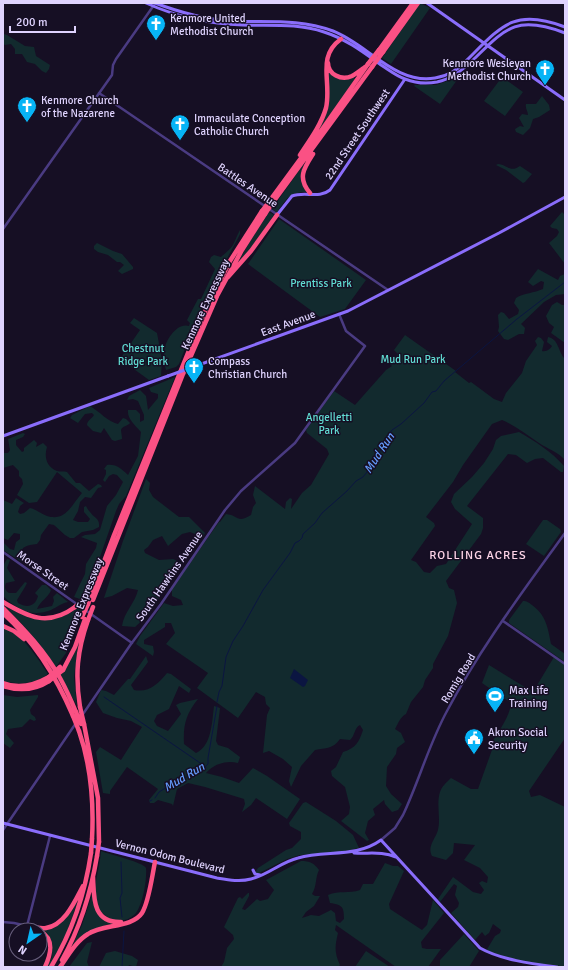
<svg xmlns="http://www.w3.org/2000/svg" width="568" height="970" font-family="Signika,sans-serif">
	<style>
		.green { fill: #122a2e }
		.water { fill: #0b1541 }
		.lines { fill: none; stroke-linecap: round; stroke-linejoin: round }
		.stream { stroke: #0b1541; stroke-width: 1 }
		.tertiary { stroke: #4a3b82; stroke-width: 2.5 }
		.secondary { stroke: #8a6dfb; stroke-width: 3 }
		.motorway { stroke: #fa5184; stroke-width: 4.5 }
		.secondary-bridge { stroke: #8a6dfb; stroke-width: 3 }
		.motorway-bridge { stroke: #fa5184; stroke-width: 4.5 }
		.labels { text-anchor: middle; stroke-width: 3; stroke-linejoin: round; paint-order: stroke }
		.poi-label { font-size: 11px; fill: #dfd3fe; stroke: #160f24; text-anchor: start }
		.street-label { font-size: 11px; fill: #dfd3fe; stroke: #160f24 }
		.park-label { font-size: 11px; fill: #61dcd3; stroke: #160f24 }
		.water-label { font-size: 12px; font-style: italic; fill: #649afb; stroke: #160f24 }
		.neighbourhood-label { font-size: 12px; letter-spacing: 1px; fill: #fed5e8; stroke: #160f24 }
	</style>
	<rect width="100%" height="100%" fill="#160f24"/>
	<path class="green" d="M420,3L430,8L391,64L382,58Z
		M4,34L7,35L25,46L34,47L36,56L50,65L49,69L46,73L42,71L35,64L27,62L22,54H15V49L11,44L5,45L3,44Z
		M327,67C335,78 339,83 353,77L355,79L318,132L326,111Z
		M502,77L523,92L505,116L484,101Z
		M456,78L457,80L440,104L414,86L415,85H436Z
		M542,96L549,105L550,110L539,117L533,119L530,128L523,135L516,132L515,129L520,126L524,127L519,118L522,114L528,115C528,111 525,109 526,104H536Z
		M498,164C508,165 510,173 520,166L532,174L525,182L523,183L506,170L496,165Z
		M303,165L304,166C299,176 300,183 307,192C290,192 287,198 278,211L276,212L272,209Z
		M269,212L274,215L253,246L232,273L249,243Z
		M562,212L565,215V264L549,243L557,236L559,232L557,229L552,228L550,226Z
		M279,219L366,280L345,309L320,317L248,264Z
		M240,230V234L237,240L203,303L179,364L176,367L166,370C164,363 163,357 164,350C166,340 177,322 189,326L190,323L187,320L198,299H201L215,269L209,262L211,257L214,255L221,257C224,254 230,250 233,245C235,241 237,235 240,230Z
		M97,243L113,251L122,254L133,267V269L122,274L118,271L124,265L120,262H117L108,255L98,252L94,249V246Z
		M538,269L558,280L560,276L565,274V294L556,295L544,302L521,324L525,328L524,334H519L508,340L504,339L498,331L499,327L498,315L501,312L504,313L509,319L518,314L519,310L514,303L516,298C524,293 534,293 543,289L544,282L541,281L533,286L528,282Z
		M557,302L562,305H565V343L551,333L554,327L549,323L546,316L552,305Z
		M134,318L157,333L162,360L161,376L149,380L120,359L140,330L130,323Z
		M405,335L456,371L455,372L469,383L471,382L494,399L502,402L506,393L522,373L526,361L537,345L535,341L538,337L541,338L544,342L542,351C547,352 550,349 552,346L547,342L548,337C559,339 558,352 565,359V460C558,452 548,449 539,443C527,435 516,426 502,420L492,424L463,465L453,482L426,517L434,523L435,526L411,560L416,562L424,572L430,573L437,566L446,564L472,524L455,509L451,502L454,494L472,477L484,463L493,449L496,440L501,436L519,432C535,441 552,452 564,466L563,472H561L543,458L535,459L527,463L516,455L508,454L467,506L483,518V528L481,534L446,581L449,588L454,590L457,603L448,636L433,664V668L425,680L423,687L411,702L406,714C400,717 398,724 395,729L401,733L405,742L397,748L396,754L387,767L386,786L391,794L402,804L398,810L392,812L385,804L384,800L373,809L375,815L368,821L365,833L369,840L367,841L341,821L349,814L350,807L345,787L332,776L331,771L336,767L343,752C356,748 359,742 363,730L360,725C354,728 355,736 350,740L340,739C333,749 326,748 315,750L301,766L291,787L289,781L292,767L283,759L269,751L263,753L267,715L270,708L266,704L265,697L256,692L238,718L197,688L208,673L166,644L175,633L171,623H165V627L144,640V644L153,646L154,652L153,656L136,644L140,636L164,603L173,606L183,605L181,600L172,596V589L219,522H220L226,514C238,515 237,524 251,515L253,507L256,503L253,495L255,486L285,509L286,502L290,498L292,499L291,509L302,493L311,485L329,454L327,449L307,433L306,430L334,391L355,405L386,370L392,366L390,364L398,354L394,350Z
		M175,377L126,496L119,504L116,511L92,580L80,599L74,597L80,584L85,574L86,564L96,548L97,543L81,537L85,535L95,534L100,530L107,506L116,495L123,482L117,475L113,474L109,476L105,482L103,480L106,474V470L104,469L107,465C117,464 121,469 128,475L138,456L141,432C135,425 127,419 128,410H136L140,414V422L144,420V415L138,401L133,399L127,400L129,396L140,390L146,396L148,410L158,398V394L151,392L149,388Z
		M90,406C99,411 108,422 118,424L123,418L126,419L130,423C128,426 122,426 121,430C121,432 122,436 122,439L115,441L112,440L104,428L101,433L93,431L87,425C87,420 92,419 94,415L92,413L85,414L78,423L70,418L72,415Z
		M23,433L25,434L23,437L16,440V445L22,452L24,451V448L34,440L37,443L36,447L43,443L47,447C44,456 46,467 57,471C60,472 64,471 67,472L76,483H80L89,491L98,484L101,485L102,487L98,488L91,498L85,497L80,502L78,511L73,520L78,522H88L90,519L84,512V507L86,506C87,508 88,510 90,512C94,518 100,518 99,527L93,530L82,532L74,538H70L65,535L54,525L49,524L41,535L40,540L37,544C24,546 19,546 22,562L3,550V542L10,549L14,550L16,542L20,539V534L14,533L8,540L3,538V500L12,504L16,498L24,503L20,506L18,512L20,514L24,513L30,508C36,509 41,514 47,516C66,522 72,504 82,493L57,472L37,502L29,503L17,495L23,484L22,479L19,476V471L13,465L3,468L4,453H8L10,450L8,439Z
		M146,479L150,483L149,490L153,497L179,517H189L205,533L203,537L190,532L182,534L168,546L162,536L153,540L148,547L144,550L145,553L159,560L173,559L182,563L171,581L165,585L156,604L147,616L135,627L122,626C124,612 135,603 138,590L127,588L112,596L104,598L123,541Z
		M543,520H547L560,529L561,532L544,556L526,544Z
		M7,559L10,560L7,568L15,581L6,583C4,588 5,590 9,593H16L25,582L27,583L25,587L17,600L18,603C27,608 35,607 38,596L35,593L42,585H46L51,590C49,597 40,601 37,609L52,606L54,601L53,597L57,593L68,602C62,603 57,607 51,610C31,618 17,609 3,596V566Z
		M523,601C527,601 528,602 532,605C546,615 548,628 551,644L565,654V662L509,623V620Z
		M4,605C29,621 53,627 79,607L83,610L66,653L56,667L38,642L24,626Z
		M3,628C22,632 38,659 48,674C35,684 19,685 3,681Z
		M78,645L74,677L77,706L60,675Z
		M146,656L148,662L131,685L134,690C149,693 158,684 167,673L171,674L191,689L189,693L179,686L169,709L157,715L154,721L157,726L168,731L181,714L176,705L180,703L198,699C186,714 183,725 184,744L196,753C212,746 212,721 214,706L220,708L216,741L218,745L228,748L240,757L238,763C226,760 214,764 206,773L222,777L239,783L253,768L267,776L300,799L287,819L256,798L251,805L242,812L245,804L244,799L205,787L188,783L177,789L173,806L172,804L158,800L154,803H150L149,800L158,789L127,767L110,791V794L103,793L96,752L100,747L121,760L142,727L131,721L117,718L103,713L96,702L101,690L106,691L114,695L128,679H130Z
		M554,657L565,665V738L529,791L531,797L540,795L565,807V967L546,964L540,965L528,963L486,951L495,936L500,933L501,930L493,924L489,933L485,936L482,932L475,940L451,913L458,907L459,903L455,895L457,886L454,884L440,902L438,899L453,877L473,892L481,894L484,890L479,883L482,881L487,883L488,877L480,868L464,860L475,845L454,843L453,853L446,860L432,856C427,846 435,840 438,830C441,817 436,805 440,792C442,786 446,783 451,778L471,789H478L493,747L491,744C498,732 510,717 511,703L482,683L489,665L533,692Z
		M3,695L17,697L38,695V697L30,710L31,714L35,717L36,720L34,721L30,719L22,727L8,729L6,734L14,743L10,748L3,743Z
		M306,802L336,821L353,835L359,848L336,853L300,855L287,859L259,873H255L258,868L286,850L292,848L301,839V832L290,826L289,823L303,803Z
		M101,851C111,855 143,862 146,868C147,880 143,903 136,913C122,929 96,917 95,897C94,883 100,866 101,851Z
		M301,861C310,861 314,863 319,870C315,878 317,886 312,894L315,896H320L314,906L306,912L302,918L311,915L319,916L331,910L335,913L336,921L340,923L344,919C344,906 342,905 330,903L328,895C339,890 349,894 360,890L363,884H373L385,863L393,866H398L404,871L389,904L390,909L422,930L427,925L433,900L444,913L421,942L422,948L427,949H441L428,967H396L336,925L335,930L338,933C335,946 334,952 340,965L338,967H221L224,962L227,948L234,939L233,935L224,927L238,898L240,897L242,899L248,893H249V896L242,909L245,910L257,899L260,901L268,899L274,890L266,880Z
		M92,895L98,914L119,924L92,930L70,951L82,925Z
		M79,897L66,935L49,967H46L52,957V945L40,930L54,927Z
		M464,934L479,951L469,967H440V960Z
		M92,942L87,962L89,967H69L87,943Z
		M115,951L132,956L138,960L136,967L129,965L128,967H99L106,953Z
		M366,951L390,967H355Z"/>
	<path class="water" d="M294,669L308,680L305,686L303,687L290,678Z"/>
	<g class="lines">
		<path class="stream" d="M104,697L206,767
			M217,702L219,692L222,686L226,657L233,641L243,626L263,590L290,553L295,543L299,541L302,538L303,534L315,523L322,513L347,491L356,481L363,477L375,462V458L379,453L388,437L389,434L392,430L401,424L424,403L432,392L436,391L444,381L517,319L565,282
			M155,798L159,792L177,781L189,776L193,772L205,767L208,764V758L217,706
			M150,801L152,800
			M121,862L122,893L120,898L122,917
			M122,967L124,931"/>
		<path class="tertiary" d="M99,93L388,290
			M3,229L112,75L113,65L116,59L154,5
			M3,552L132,643
			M503,621L565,664
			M83,714L131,644L161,604L225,510L241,491L295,443L365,346L346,331L339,314
			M3,830L76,723
			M381,840L395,828L403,815C419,781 429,744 447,711C480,648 524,590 565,533
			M3,922L14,923L27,926L50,836"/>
		<path class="secondary" d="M146,3C177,17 210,24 243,25C270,26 297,23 324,32C346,39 363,52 381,65C389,70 396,76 405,79C415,83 426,84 437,82C451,79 461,71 471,62C505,29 515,14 565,33
			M155,3C179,12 203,19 229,21C266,23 297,18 333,31C367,44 396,85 435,78C449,76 459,69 468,59C502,25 515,8 565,27
			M427,3L565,100
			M277,215L292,196C305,191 319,199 330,190L405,79
			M193,367L348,311L499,233L565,197
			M3,436L168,376
			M3,823L217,878C229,880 240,882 251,879C268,875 281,862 298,858C326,850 356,858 381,840L480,948C501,960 534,964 557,967
			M354,853C369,854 382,851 396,857
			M253,870L255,874L260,875"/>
		<path class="motorway" d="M379,50L413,3
			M383,52L418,3
			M328,63C328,74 341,81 352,76C356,74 361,70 365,67
			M300,155C310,140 321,125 326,108C332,82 316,57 341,39
			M310,193C297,178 304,168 313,154
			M268,203L323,128L368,64
			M271,205L372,67
			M228,277L251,251L277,215
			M93,600L183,374L217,296L242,250L265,214
			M82,601L94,581
			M3,602C28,617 48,627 75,607
			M88,604L114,535L205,311L230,261L262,211
			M3,608C24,629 45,651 60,678C66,689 71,700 76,712
			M3,613C34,641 57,678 73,716
			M3,626L14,631L24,639
			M63,670L75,647L85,619
			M3,683C18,689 35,685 49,677
			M3,686C19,691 35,690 49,681
			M80,707C75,675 77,651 88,620
			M84,724L98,798L99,842
			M79,731C91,766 94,802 92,839
			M93,877C94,897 92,923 121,922
			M27,926C33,927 40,929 46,928C65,925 75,901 83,886
			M40,931C55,939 51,954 45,967
			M62,960C80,928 91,892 97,856
			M51,967C72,932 85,894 91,853
			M60,967C68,956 76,941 88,934C103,924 132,928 142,913C149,902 152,876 155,862"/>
		<path class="secondary-bridge" d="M168,376L193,367"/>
		<path class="motorway-bridge" d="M368,64L379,50
			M372,67L383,52
			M262,211L268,203
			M265,214L271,205
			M75,607L82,601
			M82,617L88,604
			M88,620L93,607
			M49,677L60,667
			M49,681L63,670
			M80,707L84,724
			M76,712L81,724
			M73,716L79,731
			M91,853L92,839
			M97,856L99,842"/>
	</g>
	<defs>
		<g id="church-pin" transform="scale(1)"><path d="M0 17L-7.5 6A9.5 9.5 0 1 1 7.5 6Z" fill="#07b4f6" stroke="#160f24"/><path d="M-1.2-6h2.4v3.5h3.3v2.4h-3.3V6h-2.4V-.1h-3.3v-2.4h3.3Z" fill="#fff"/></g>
		<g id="stadium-pin" transform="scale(1)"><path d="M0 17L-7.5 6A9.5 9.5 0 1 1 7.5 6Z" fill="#07b4f6" stroke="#160f24"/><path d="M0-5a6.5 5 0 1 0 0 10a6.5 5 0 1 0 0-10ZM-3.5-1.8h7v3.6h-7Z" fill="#fff"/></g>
		<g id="civic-pin" transform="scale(1)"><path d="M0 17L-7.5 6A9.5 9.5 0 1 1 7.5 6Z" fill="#07b4f6" stroke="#160f24"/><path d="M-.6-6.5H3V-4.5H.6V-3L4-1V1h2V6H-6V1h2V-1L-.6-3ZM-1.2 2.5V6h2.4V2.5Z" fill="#fff"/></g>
	</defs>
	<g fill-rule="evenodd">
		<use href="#church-pin" x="156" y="24"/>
		<use href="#church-pin" x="545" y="69"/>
		<use href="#church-pin" x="27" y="106"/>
		<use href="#church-pin" x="180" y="124"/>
		<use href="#church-pin" x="194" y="367"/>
		<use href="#stadium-pin" x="495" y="696"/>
		<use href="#civic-pin" x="474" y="738"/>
	</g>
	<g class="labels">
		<g class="poi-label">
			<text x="170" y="22">Kenmore United<tspan x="170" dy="13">Methodist Church</tspan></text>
			<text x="531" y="67" text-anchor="end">Kenmore Wesleyan<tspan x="531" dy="13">Methodist Church</tspan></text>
			<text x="41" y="104">Kenmore Church<tspan x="41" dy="13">of the Nazarene</tspan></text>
			<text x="194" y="122">Immaculate Conception<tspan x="194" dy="13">Catholic Church</tspan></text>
			<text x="208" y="365">Compass<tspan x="208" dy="13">Christian Church</tspan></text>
			<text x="509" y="694">Max Life<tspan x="509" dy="13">Training</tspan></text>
			<text x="488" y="736">Akron Social<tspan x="488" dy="13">Security</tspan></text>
		</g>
		<g class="street-label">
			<text transform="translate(357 134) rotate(-56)" y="4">22nd Street Southwest</text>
			<text transform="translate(248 185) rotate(34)" y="4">Battles Avenue</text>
			<text transform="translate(205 304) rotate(-65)" y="4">Kenmore Expressway</text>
			<text transform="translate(288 323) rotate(-20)" y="4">East Avenue</text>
			<text transform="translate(43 570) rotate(35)" y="4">Morse Street</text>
			<text transform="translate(169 576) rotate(-55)" y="4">South Hawkins Avenue</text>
			<text transform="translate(81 604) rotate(-68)" y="4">Kenmore Expressway</text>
			<text transform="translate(458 678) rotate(-59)" y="4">Romig Road</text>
			<text transform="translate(170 856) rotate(14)" y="4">Vernon Odom Boulevard</text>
		</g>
		<g class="park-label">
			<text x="321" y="287">Prentiss Park</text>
			<text x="143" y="352">Chestnut<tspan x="143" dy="13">Ridge Park</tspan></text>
			<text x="413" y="363">Mud Run Park</text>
			<text x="329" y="421">Angelletti<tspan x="329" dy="13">Park</tspan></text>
		</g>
		<g class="water-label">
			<text transform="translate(379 453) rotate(-57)" y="4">Mud Run</text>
			<text transform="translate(184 777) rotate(-31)" y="4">Mud Run</text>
		</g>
		<g class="neighbourhood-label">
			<text x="478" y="559">ROLLING ACRES</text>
		</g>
	</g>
	<rect width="568" height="970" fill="none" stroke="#dfd3fe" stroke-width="8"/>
	<g transform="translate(28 942) rotate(214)"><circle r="19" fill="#160f24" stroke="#665d7b"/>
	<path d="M0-3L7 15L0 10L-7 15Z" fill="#07b4f6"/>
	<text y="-6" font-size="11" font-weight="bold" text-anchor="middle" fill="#dfd3fe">N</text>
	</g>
	<path d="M10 26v6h65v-6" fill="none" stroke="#dfd3fe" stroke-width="2"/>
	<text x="16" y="26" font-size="12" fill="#dfd3fe" stroke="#160f24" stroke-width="3" paint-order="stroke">200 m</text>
</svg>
